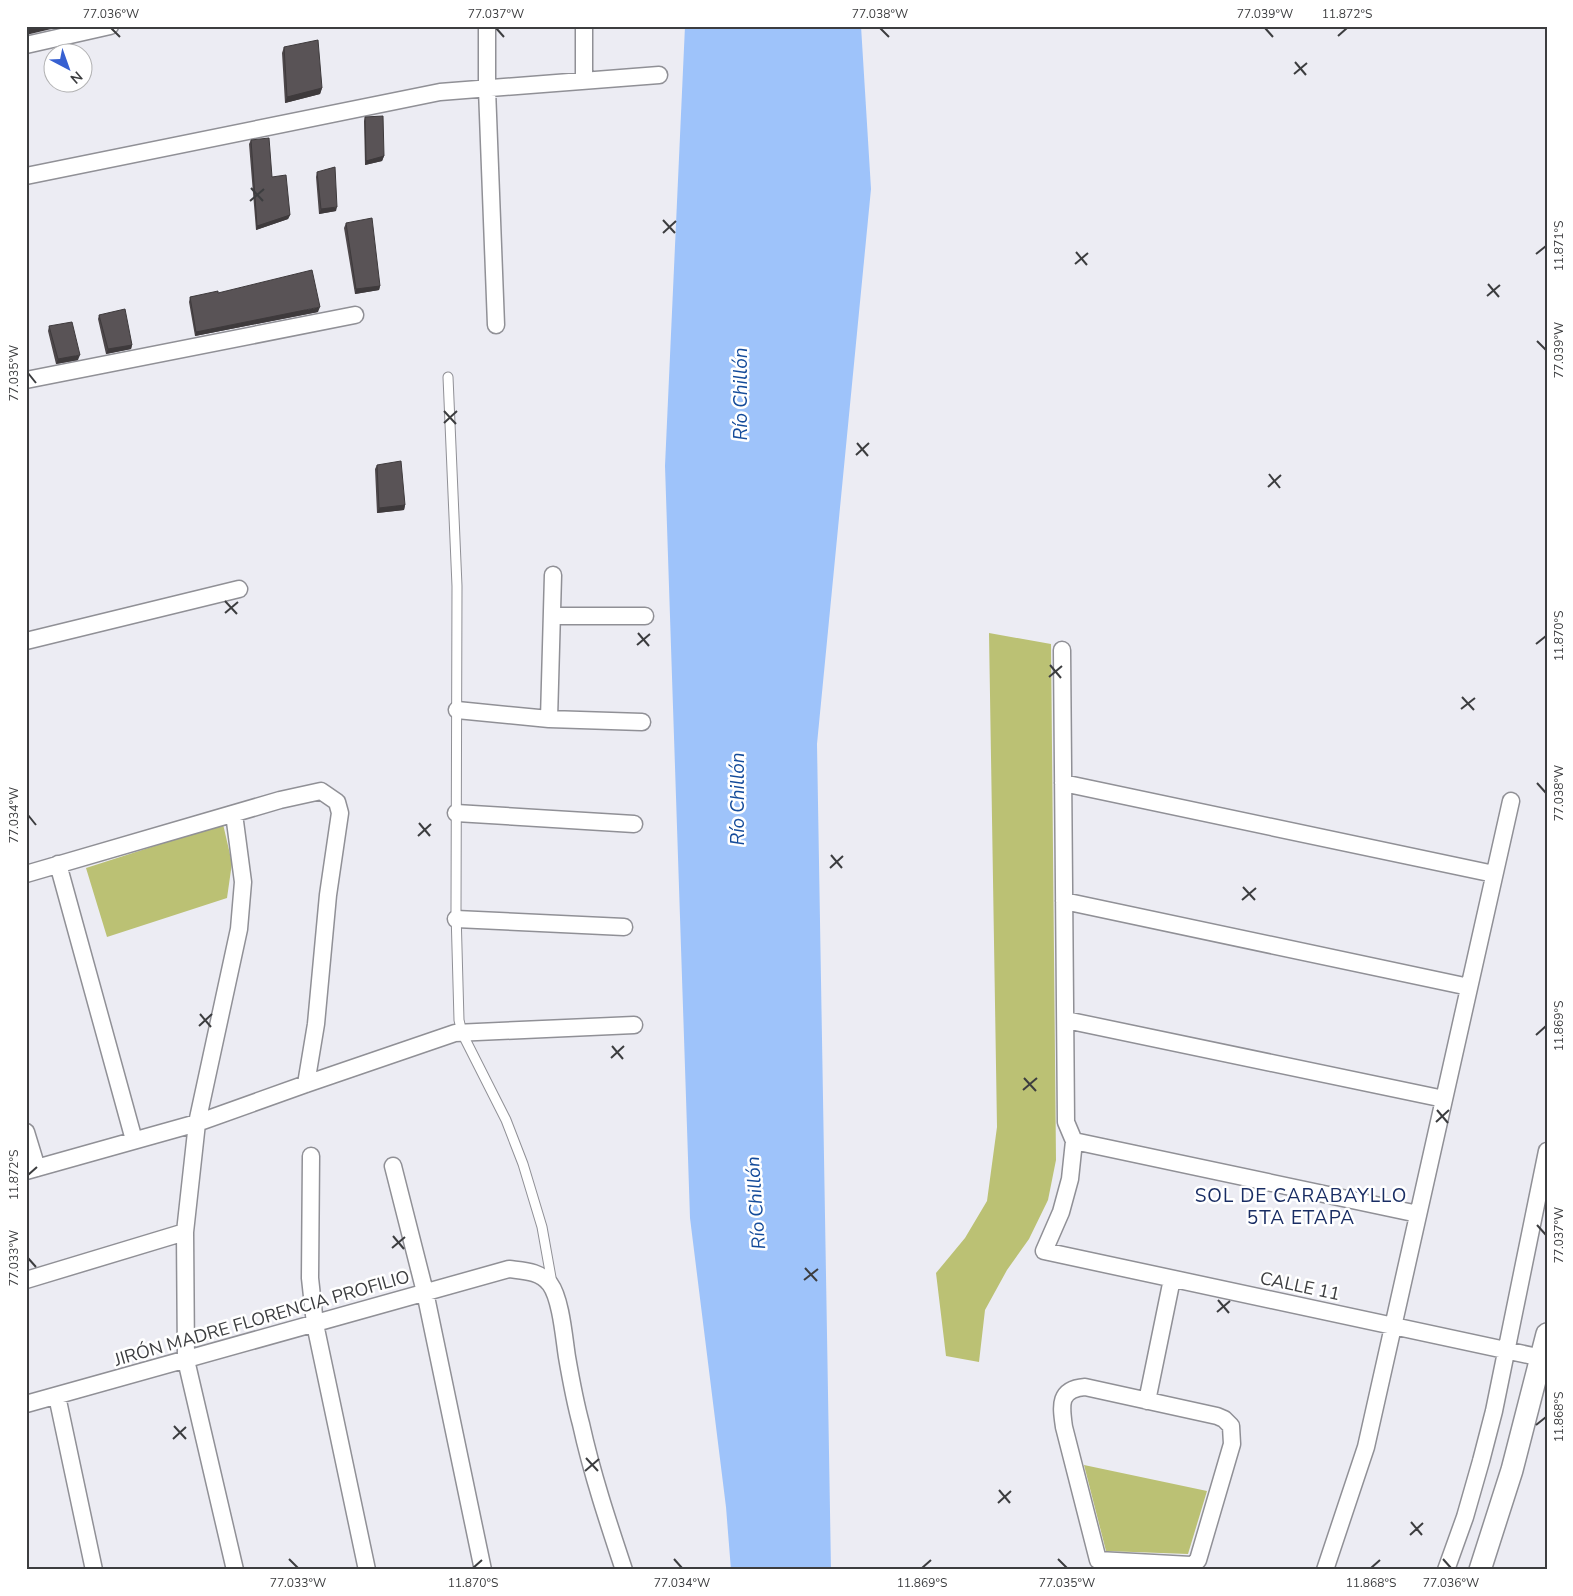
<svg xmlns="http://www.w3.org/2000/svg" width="1573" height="1596" font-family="'Nunito Sans',sans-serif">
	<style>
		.green { fill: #bbc174 }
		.water { fill: #9ec3fa }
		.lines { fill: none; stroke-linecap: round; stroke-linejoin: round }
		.service-casing { stroke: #909096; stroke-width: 11 }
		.minor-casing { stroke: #909096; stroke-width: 19 }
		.tertiary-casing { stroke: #909096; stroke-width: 24 }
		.service { stroke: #fff; stroke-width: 9 }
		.minor { stroke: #fff; stroke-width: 16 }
		.tertiary { stroke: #fff; stroke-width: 21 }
		.wall { fill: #4d474a }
		.shaded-wall { fill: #3e3a3c }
		.building { fill: #595356; stroke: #3e3a3c }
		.ticks { fill: none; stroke: #3c3d3f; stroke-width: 2 }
		.labels { text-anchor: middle; stroke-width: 5; stroke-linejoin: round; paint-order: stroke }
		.street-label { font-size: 18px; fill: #3c3d3f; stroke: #fff }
		.water-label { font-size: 19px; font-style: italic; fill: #144b9a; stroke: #fff }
		.neighbourhood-label { font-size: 19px; letter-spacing: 1px; fill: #192d64; stroke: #fff }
		.neatline { fill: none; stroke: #3c3d3f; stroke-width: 2 }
		.ticks-label { font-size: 12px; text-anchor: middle; fill: #3c3d3f }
	</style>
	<rect width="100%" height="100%" fill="#ececf3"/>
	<path class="green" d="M989,633L1051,644L1056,1160L1048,1200L1029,1239L1007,1270L985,1310L979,1362L946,1356L936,1273L965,1238L987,1201L997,1127Z
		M223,824L232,863L227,898L107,937L86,868Z
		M1084,1465L1207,1491L1188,1554L1106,1551Z"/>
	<path class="water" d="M685,26H861L871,189L817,744L831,1570H731L726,1507L690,1218L665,466Z"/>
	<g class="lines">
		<g class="service-casing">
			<path id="service" d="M448,377L457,586L456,912L459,1020L462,1033L506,1120L523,1164L542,1227L552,1283"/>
		</g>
		<g class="minor-casing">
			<path id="minor" d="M487,26V89L496,325
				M26,45L110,26
				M584,81V26
				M26,176L440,92L659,75
				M26,380L355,315
				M552,616H645
				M26,641L239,589
				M1062,650L1066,1122L1074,1141L1070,1179L1061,1212L1044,1251L1547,1359
				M457,710L549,719L642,722
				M549,719L553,575
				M1063,783L1494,874
				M456,813L634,824
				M234,814L243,882L239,929L197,1123L185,1232L186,1360L235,1570
				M58,864L134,1140
				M26,874L280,800L321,791L337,802L340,813L328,895L316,1024L306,1084
				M1064,901L1469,987
				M456,919L624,927
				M1066,1020L1444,1099
				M26,1132L37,1168
				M1074,1141L1418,1214
				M311,1156L310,1278L315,1324L367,1570
				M393,1166L425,1292L483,1570
				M26,1171L197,1123L306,1084L455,1033L634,1025
				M26,1280L185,1232
				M1085,1387L1217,1416L1224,1419L1231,1426L1232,1444L1198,1560L1195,1563L1191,1565L1098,1560L1064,1427C1061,1406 1058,1389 1085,1387Z
				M57,1396L94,1570
				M1147,1401L1172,1279
				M26,1404L509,1269C524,1271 540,1271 550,1284C561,1299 564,1338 567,1357C571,1380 575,1402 581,1424C592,1474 608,1522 624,1570
				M1325,1570L1366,1447L1511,801
				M1446,1570L1465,1517L1481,1461L1494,1411L1547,1151"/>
		</g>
		<g class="tertiary-casing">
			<path id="tertiary" d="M1480,1570L1512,1470L1547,1334"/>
		</g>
		<use href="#service" class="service"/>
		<use href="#minor" class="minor"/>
		<use href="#tertiary" class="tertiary"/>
	</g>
	<path class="wall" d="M284,47L322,88L320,94L285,103L282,53Z
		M365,117L384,156L382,161L365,165L364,121Z
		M251,140L272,177L290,215L288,219L256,230L249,144Z
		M317,172L336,211L319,214L316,177Z
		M346,223L380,286L379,290L355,294L344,228Z
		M218,293L318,312L195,336L189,302L190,297Z
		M99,315L132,345L131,349L106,354L98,319Z
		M49,326L78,360L56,364L48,331Z
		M377,465L405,505L404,510L377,513L375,469Z"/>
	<path class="shaded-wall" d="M40,26H64L26,35V30Z
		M322,88L320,94L285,103L287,97Z
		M384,156L382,161L365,165L366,161Z
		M337,207L336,211L319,214L321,209Z
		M290,215L288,219L256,230L257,226Z
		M380,286L379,290L355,294L356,289Z
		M320,307L318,312L195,336L196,332Z
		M132,345L131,349L106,354L108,349Z
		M80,355L78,360L56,364L58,359Z
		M405,505L404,510L377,513L379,508Z"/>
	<path class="building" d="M26,26H40L26,30Z
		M318,40L322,88L287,97L284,47Z
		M383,116L384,156L366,161L365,117Z
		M269,138L272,177L286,175L290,215L257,226L251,140Z
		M335,167L337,207L321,209L317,172Z
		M372,218L380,286L356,289L346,223Z
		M312,270L320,307L196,332L190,297L218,291V293Z
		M125,309L132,345L108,349L99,315Z
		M72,322L80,355L58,359L49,326Z
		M401,461L405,505L379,508L377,465Z"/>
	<path class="ticks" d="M111,28L120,37M496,28L504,37M880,28L889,37M1265,28L1273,37M1338,36L1347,28M1295,62L1306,75M1294,74L1307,63M251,188L263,201M250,201L264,189M663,220L675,233M663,233L676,221M1076,252L1087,265M1536,254L1546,246M1075,264L1088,253M1488,284L1499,297M1487,296L1500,285M1537,341L1546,350M28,373L36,383M444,411L456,424M444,423L457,411M857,443L868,456M856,455L869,443M1269,474L1280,488M1268,487L1281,475M225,601L237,614M225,613L238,602M638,633L649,646M1536,644L1546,636M637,645L650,634M1050,665L1061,678M1049,677L1062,666M1462,697L1474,710M1461,709L1475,698M1537,783L1546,793M28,815L36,825M419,823L430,836M418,836L431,824M831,855L842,868M830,868L843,856M1243,887L1255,900M1242,900L1256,888M200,1014L211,1027M199,1026L212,1014M1536,1035L1546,1026M612,1046L623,1059M611,1058L624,1046M1024,1078L1036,1091M1023,1090L1037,1078M1437,1110L1448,1123M1436,1122L1449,1110M28,1175L37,1167M1537,1225L1546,1235M393,1236L404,1249M392,1248L405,1237M28,1258L36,1267M805,1268L817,1281M804,1280L818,1269M1218,1300L1229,1313M1217,1312L1230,1301M1536,1425L1546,1417M174,1426L186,1439M173,1439L186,1427M586,1458L598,1471M585,1471L599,1459M999,1490L1010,1503M998,1503L1011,1491M1411,1522L1422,1535M1410,1535L1423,1523M289,1559L298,1568M674,1559L682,1568M1058,1559L1067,1568M1443,1559L1451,1568M473,1568L482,1560M922,1568L931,1560M1371,1568L1380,1560"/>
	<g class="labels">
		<g class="street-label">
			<text transform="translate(1300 1286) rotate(12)" y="6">CALLE 11</text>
			<text transform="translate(262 1318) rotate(-16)" y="6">JIRÓN MADRE FLORENCIA PROFILIO</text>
		</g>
		<g class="water-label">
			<text transform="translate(740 394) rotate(-90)" y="7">Río Chillón</text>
			<text transform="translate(737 799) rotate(-90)" y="7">Río Chillón</text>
			<text transform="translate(755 1203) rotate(-94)" y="7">Río Chillón</text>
		</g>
		<g class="neighbourhood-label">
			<text x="1301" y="1202">SOL DE CARABAYLLO<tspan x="1301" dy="22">5TA ETAPA</tspan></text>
		</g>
	</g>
	<rect width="1573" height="1596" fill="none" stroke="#ffffff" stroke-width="55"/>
	<g transform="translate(68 68) rotate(139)"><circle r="24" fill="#ffffff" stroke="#b1b1b2"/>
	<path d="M0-4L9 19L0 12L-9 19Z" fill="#3760d1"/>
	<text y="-8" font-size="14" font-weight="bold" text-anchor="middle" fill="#3c3d3f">N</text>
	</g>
	<rect x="28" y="28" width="1518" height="1540" class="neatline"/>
	<g class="ticks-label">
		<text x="111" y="18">77.036°W</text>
		<text x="496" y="18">77.037°W</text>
		<text x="880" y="18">77.038°W</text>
		<text x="1265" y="18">77.039°W</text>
		<text x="1347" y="18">11.872°S</text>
		<text transform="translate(1559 246) rotate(-90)" y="4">11.871°S</text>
		<text transform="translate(1559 350) rotate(-90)" y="4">77.039°W</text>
		<text transform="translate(14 373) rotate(-90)" y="4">77.035°W</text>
		<text transform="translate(1559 636) rotate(-90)" y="4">11.870°S</text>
		<text transform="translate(1559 793) rotate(-90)" y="4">77.038°W</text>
		<text transform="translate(14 815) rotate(-90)" y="4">77.034°W</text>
		<text transform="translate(1559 1026) rotate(-90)" y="4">11.869°S</text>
		<text transform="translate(14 1175) rotate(-90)" y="4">11.872°S</text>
		<text transform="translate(1559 1235) rotate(-90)" y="4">77.037°W</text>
		<text transform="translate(14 1258) rotate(-90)" y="4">77.033°W</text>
		<text transform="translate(1559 1417) rotate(-90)" y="4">11.868°S</text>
		<text x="298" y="1587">77.033°W</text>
		<text x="473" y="1587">11.870°S</text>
		<text x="682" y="1587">77.034°W</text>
		<text x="922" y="1587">11.869°S</text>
		<text x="1067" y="1587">77.035°W</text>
		<text x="1371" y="1587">11.868°S</text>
		<text x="1451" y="1587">77.036°W</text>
	</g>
</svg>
